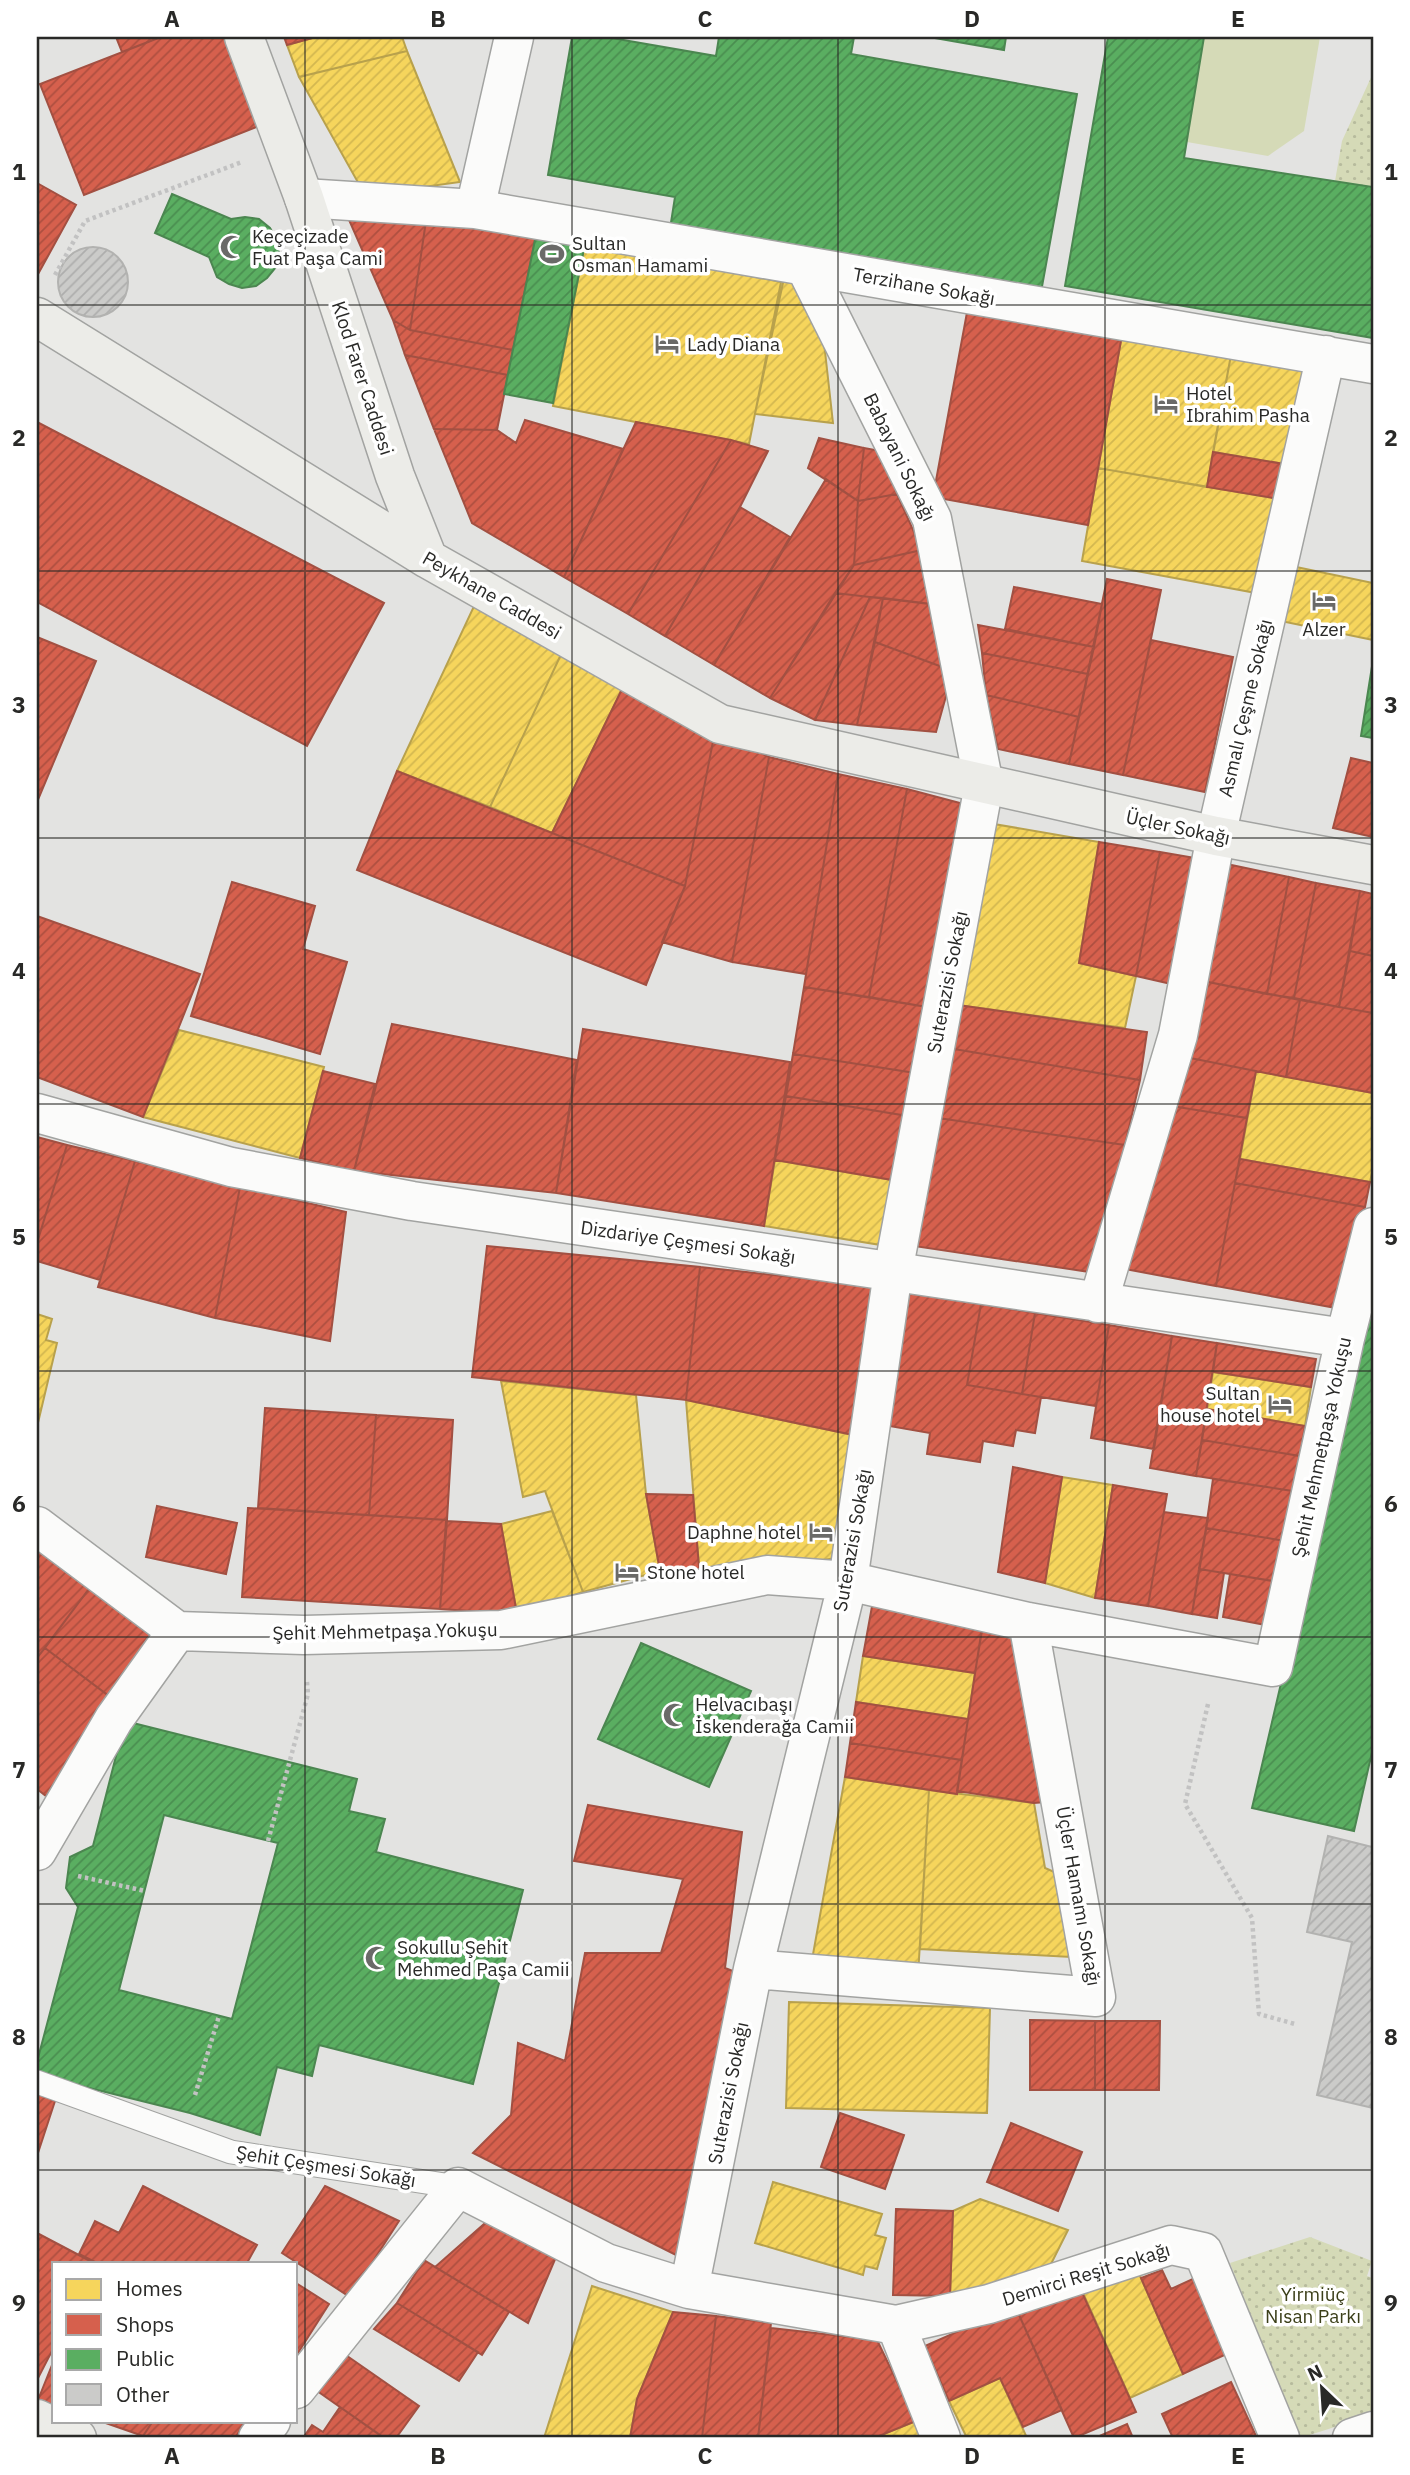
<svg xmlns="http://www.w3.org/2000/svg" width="1410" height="2475" font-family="'IBM Plex Sans',sans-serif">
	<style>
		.grass { fill: url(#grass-dots) }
		.garden { fill: #d5dab7 }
		.homes { fill: url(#homes-hatch); stroke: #b8a14c; stroke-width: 2 }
		.shops { fill: url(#shops-hatch); stroke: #a25042; stroke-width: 2 }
		.public { fill: url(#public-hatch); stroke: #4b8650; stroke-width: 2; fill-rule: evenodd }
		.building { fill: url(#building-hatch); stroke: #b2b2b0; stroke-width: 2 }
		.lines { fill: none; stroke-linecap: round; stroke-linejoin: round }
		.lane-casing { stroke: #a2a3a1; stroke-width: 25 }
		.street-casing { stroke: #a2a3a1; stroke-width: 41 }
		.secondary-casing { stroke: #a2a3a1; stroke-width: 41 }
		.path { stroke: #c2c2c2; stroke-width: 4.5; stroke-dasharray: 3.5 3.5; stroke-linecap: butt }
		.lane { stroke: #fbfbfa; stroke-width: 23 }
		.street { stroke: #fbfbfa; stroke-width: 38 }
		.secondary { stroke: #ecece8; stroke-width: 38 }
		.grid { fill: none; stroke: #292927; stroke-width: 2; stroke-opacity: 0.55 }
		.labels { text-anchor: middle; stroke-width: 7; stroke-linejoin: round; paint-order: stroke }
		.poi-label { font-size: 19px; fill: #292927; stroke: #fff; text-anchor: start }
		.street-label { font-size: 19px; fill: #292927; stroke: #fff }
		.park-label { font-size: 19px; fill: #3b3f19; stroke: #fff }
		.neatline { fill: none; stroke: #292927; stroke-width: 2.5 }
		.grid-label { font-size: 23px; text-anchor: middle; font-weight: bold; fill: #292927 }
	</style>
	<defs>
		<pattern id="grass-dots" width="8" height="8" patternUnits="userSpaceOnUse" patternTransform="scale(1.75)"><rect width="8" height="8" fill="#d5dab7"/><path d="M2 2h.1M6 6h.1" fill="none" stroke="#b7bb9d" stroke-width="1.8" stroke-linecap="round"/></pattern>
		<pattern id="homes-hatch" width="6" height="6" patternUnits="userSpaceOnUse" patternTransform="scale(1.75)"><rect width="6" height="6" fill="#f6d55c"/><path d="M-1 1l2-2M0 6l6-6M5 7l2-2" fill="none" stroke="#d3b750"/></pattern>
		<pattern id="shops-hatch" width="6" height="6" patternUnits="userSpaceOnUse" patternTransform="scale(1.75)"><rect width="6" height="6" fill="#d6604d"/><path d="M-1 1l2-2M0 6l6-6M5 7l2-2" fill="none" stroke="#ae4f40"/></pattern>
		<pattern id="public-hatch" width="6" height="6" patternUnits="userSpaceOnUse" patternTransform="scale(1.75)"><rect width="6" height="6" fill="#5aae61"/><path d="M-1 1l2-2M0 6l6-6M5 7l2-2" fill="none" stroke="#4a8e50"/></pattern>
		<pattern id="building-hatch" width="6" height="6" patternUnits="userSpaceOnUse" patternTransform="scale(1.75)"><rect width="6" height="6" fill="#cbcbc9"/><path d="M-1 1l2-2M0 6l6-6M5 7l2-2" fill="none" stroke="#aeaead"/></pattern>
	</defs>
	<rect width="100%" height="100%" fill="#e3e3e1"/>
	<path class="grass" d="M1373,73V187L1335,181L1342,141Z
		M1310,2237L1372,2261L1367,2276L1373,2278V2415L1300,2438L1230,2263Z"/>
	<path class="garden" d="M1204,37H1320L1304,131L1268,156L1187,142Z"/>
	<path class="homes" d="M316,37H402L407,51L299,77L287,45Z
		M407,51L460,182L365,195L299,77Z
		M585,244L781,282L749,444L553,406Z
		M787,264L819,298L833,423L755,414Z
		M1122,335L1231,355L1207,487L1098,468Z
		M1231,355L1308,369L1290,465L1213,452Z
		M1098,468L1285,500L1267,595L1082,561Z
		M1282,564L1373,583V640L1271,619Z
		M475,604L564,648L490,807L397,771Z
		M564,648L626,681L552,833L490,807Z
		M988,823L1099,842L1079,963L1136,976L1125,1028L958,1005Z
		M179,1030L324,1067L300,1158L143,1117Z
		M1256,1071L1373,1093V1168L1370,1182L1240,1159Z
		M775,1160L904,1182L893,1247L764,1226Z
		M37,1314L52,1319L46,1340L57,1343L37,1427Z
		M1213,1372L1311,1387L1305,1426L1207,1409Z
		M501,1381L636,1395L646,1494L660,1571L583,1592L545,1491L523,1497Z
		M686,1400L863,1437L849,1556L700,1579Z
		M1062,1477L1113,1485L1095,1598L1045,1583Z
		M552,1511L583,1592L517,1614L501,1524Z
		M863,1656L975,1673L968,1719L856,1702Z
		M845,1777L929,1790L918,1976L810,1971Z
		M929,1790L1034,1803L1045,1868L1075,1881L1071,1957L920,1949Z
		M789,2002L990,2008L987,2113L786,2108Z
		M773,2182L882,2214L875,2235L886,2238L877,2269L865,2266L863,2275L755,2243Z
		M980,2199L1068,2230L1049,2268L950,2296L953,2211Z
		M1137,2269L1183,2374L1130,2398L1083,2293Z
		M592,2286L673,2312L637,2399L630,2438H544Z
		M1000,2378L1027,2438H967L949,2401Z
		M916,2421L924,2438H874Z"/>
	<path class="shops" d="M116,37H161L122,52Z
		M161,37H229L264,124L84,195L40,84Z
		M284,37H316L287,45Z
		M37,183L76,205L37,276Z
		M346,213L427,214L410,330L393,320Z
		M427,214L536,235L513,350L410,330Z
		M968,307L1122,335L1088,525L933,497Z
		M393,320L410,330L513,350L508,375L405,355Z
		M405,355L508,375L497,430L434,429Z
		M525,420L623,449L564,577L472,523L434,429L497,430L516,443Z
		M37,422L384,603L307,746L37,602Z
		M636,422L731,440L628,614L564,577Z
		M819,438L864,448L858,501L808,468Z
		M731,440L768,451L740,507L665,636L628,614Z
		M864,448L886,452L897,494L858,501Z
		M1213,452L1290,465L1285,500L1207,487Z
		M826,479L858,501L854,565L770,698L714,665Z
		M897,494L922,550L854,565L858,501Z
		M740,507L790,537L714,665L665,636Z
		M922,550L939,605L835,593L854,565Z
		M1107,579L1161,590L1123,775L1069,764Z
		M1014,587L1102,604L1094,647L1005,629Z
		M835,593L870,597L815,720L770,698Z
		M870,597L883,598L857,725L815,720Z
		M883,598L939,605L953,671L875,642Z
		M978,625L1094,647L1088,674L982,653Z
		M37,637L96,661L37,802Z
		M1151,640L1233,657L1205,792L1123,775Z
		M875,642L953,671L936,732L857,725Z
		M982,653L1088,674L1079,717L986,695Z
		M626,681L715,731L685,886L552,833Z
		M986,695L1079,717L1069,764L998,749Z
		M715,731L769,757L732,962L662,942L685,886Z
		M769,757L838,774L806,974L732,962Z
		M1351,758L1373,763V837L1333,828Z
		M397,771L685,886L646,985L357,870Z
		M838,774L907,789L869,997L804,987Z
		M907,789L975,807L933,1008L869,997Z
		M1099,842L1160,852L1136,976L1079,963Z
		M1160,852L1201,859L1180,986L1136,976Z
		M1222,863L1289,877L1267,994L1198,980Z
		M1289,877L1316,883L1294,998L1267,994Z
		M232,882L315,906L303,949L347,962L320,1054L191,1016Z
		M1316,883L1360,891L1339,1007L1294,998Z
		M1360,891L1373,894V956L1350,951Z
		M37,916L200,974L143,1117L37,1077Z
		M1350,951L1373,956V1013L1339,1007Z
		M1198,980L1300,1000L1286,1077L1180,1056Z
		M804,987L933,1008L922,1074L793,1054Z
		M1300,1000L1373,1013V1093L1286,1077Z
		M958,1005L1147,1032L1140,1080L948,1048Z
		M392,1024L577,1060L556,1193L354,1171Z
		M583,1029L790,1062L764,1226L556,1193Z
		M948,1048L1140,1080L1125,1145L938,1118Z
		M793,1054L922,1074L914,1117L786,1096Z
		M1180,1056L1256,1071L1247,1118L1165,1105Z
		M323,1071L375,1084L354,1171L300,1158Z
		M786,1096L914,1117L904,1182L775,1160Z
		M1165,1105L1247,1118L1216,1286L1125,1269Z
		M938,1118L1125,1145L1103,1274L914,1246Z
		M37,1137L67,1145L37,1243Z
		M67,1145L135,1161L100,1280L37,1261V1243Z
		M1240,1159L1370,1182L1365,1207L1235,1183Z
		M135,1161L240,1187L215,1318L98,1287Z
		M1235,1183L1365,1207L1347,1310L1216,1286Z
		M240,1187L346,1212L330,1341L215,1318Z
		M487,1246L700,1267L686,1400L472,1377Z
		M700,1267L885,1287L863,1437L686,1400Z
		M900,1292L981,1304L967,1385L1041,1397L1035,1433L1016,1430L1013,1446L983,1441L980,1462L927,1454L930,1433L878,1424Z
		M981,1304L1035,1313L1022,1394L967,1385Z
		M1035,1313L1109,1325L1096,1406L1022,1394Z
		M1109,1325L1172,1336L1154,1449L1091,1438Z
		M1172,1336L1217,1343L1196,1476L1150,1468Z
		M1217,1343L1316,1359L1311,1387L1213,1372Z
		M265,1408L376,1415L369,1515L258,1508Z
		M1207,1409L1305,1426L1300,1456L1202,1440Z
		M376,1415L453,1420L447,1520L369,1515Z
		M1202,1440L1300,1456L1293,1491L1196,1476Z
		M1013,1467L1062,1477L1045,1583L998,1572Z
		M1213,1479L1293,1491L1286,1541L1206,1528Z
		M1113,1485L1167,1494L1148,1606L1095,1598Z
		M646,1494L693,1495L700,1579L660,1571Z
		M157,1506L237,1523L226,1574L146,1557Z
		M248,1508L447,1520L440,1609L242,1597Z
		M1164,1512L1208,1518L1192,1614L1148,1606Z
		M446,1521L501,1524L517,1614L440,1609Z
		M1206,1528L1286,1541L1279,1582L1199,1569Z
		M37,1544L97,1578L37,1658Z
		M1199,1569L1224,1573L1217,1618L1192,1614Z
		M1230,1574L1279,1582L1271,1626L1223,1617Z
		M97,1578L169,1633L117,1702L45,1648Z
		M873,1601L984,1618L975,1673L863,1656Z
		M982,1628L1019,1634L1056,1801L1034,1803L957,1791Z
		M45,1648L117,1702L46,1796L37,1789V1658Z
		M856,1702L968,1719L962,1760L850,1743Z
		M850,1743L962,1760L957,1794L845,1777Z
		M588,1805L742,1832L725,1968L746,1976L680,2257L473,2153L511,2115L518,2043L565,2061L585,1953H661L683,1879L574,1861Z
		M1030,2020L1095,2021V2090H1030Z
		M1095,2021H1160L1159,2090H1095Z
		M37,2092L56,2098L37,2156Z
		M840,2113L904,2135L885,2189L821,2167Z
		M1011,2123L1082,2152L1058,2211L987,2182Z
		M143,2186L257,2245L247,2263H97L79,2254L95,2221L119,2233Z
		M325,2186L399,2221L350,2297L282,2253Z
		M896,2209L953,2211L950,2296L893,2295Z
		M492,2217L559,2250L528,2323L435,2267Z
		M37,2233L94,2263H54V2347L37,2380Z
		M424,2260L509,2312L482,2355L397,2303Z
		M1162,2270L1171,2289L1197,2277L1231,2352L1183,2374L1141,2278Z
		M1076,2279L1136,2412L1074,2438L1015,2306Z
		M296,2283L329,2304L296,2356Z
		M397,2303L478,2352L459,2381L374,2329Z
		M1015,2306L1062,2410L1023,2427L1000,2378L949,2401L925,2346Z
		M673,2312L716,2316L702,2438H630L637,2399Z
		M716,2316L771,2323L758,2438H702Z
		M771,2328L877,2340L916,2421L874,2438H758Z
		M340,2351L419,2406L396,2438H384L313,2388Z
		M54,2360V2405L38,2400Z
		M1231,2382L1257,2438H1173L1162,2414Z
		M340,2407L380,2435L377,2438H303L312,2425L323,2432Z
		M100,2421H153L143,2436Z
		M153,2421H246L235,2438H148L143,2436Z
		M1127,2424L1133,2438H1095Z"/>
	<path class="public" d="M572,37H606L716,56L719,37H854L851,54L1077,94L1041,292L670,229L675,197L548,175Z
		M929,37H1006L1004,50Z
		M1108,37H1204L1184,158L1373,187V338L1065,286Z
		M172,194L231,219L245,217L259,219L270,228L277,240L279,254L276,267L267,278L256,286L242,288L229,284L217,277L209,257L155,233Z
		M536,235L585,244L553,403L504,394Z
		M1373,660V738L1361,736Z
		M1373,1288V1748L1354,1831L1252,1808Z
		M641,1643L751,1691L709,1787L598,1739Z
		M125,1721L357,1779L349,1811L385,1819L376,1852L523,1890L473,2084L319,2045L312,2076L277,2067L260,2135L190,2113L37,2075V2062L78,1907L66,1888L70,1857L93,1846ZM164,1815L278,1843L232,2019L119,1990Z"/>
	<path class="building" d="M58 282a35 35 0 1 1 70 0a35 35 0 1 1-70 0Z
		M1328,1836L1372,1847L1373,1841V2108L1317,2095L1352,1942L1307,1932Z"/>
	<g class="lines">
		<g class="lane-casing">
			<path id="lane" d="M37,2082L231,2152L458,2187"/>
		</g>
		<g class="street-casing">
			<path id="street" d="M304,198L475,209L1373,364
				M475,209L514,37
				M37,1113L231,1167L412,1201L1345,1338
				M1098,1303L1178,1035L1216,836L1326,355
				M37,1526L177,1631
				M177,1631L304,1635L501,1630L767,1575L848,1581L1028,1622L1273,1667L1345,1338L1373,1227
				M37,1851L114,1719L177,1631
				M753,1969L1096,1997L1028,1622
				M689,2289L753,1969L848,1581L893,1272L984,785L932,519L805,266
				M896,2325L941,2438
				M296,2389L458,2187L606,2263L689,2289L896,2325L989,2304L1171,2245L1203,2252L1280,2438
				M258,2438L271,2421
				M1352,2438L1373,2431"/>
		</g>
		<g class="secondary-casing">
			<path id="secondary" d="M244,37L304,198L395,476L428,559
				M37,317L428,559L720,724L1216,836L1373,865
				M37,2419L77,2438"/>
		</g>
		<path class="path" d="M55,275L85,221L242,162
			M1208,1704L1185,1804L1252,1918L1259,2014L1295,2024
			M268,1841L308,1694L307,1682
			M78,1876L145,1891
			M195,2095L219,2016"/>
		<use href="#lane" class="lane"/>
		<use href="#street" class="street"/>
		<use href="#secondary" class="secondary"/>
	</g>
	<path class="grid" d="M305,37V2438M572,37V2438M838,37V2438M1105,37V2438M37,305H1373M37,571H1373M37,838H1373M37,1104H1373M37,1371H1373M37,1637H1373M37,1904H1373M37,2170H1373"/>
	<defs>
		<g id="mosque-bare" transform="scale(1.89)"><path d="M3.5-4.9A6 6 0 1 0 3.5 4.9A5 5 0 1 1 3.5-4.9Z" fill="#6a6a68" stroke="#fff" stroke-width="2.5" paint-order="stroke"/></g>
		<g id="stadium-bare" transform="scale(1.89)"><path d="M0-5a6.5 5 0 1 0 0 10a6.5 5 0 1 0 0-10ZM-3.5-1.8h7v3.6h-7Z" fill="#6a6a68" stroke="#fff" stroke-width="2.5" paint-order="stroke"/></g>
		<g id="hotel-bare" transform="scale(1.89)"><path d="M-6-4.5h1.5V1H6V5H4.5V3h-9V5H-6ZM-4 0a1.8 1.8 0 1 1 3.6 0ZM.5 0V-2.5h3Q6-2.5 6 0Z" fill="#6a6a68" stroke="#fff" stroke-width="2.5" paint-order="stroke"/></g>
	</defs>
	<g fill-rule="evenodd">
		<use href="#mosque-bare" x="232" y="247"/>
		<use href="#stadium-bare" x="552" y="254"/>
		<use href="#hotel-bare" x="667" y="344"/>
		<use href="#hotel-bare" x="1166" y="404"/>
		<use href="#hotel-bare" x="1324" y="601"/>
		<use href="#hotel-bare" x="1280" y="1404"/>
		<use href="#hotel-bare" x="821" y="1532"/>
		<use href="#hotel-bare" x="627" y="1572"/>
		<use href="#mosque-bare" x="675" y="1715"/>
		<use href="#mosque-bare" x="377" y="1958"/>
	</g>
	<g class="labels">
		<g class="poi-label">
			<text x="252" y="243">Keçeçizade<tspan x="252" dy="22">Fuat Paşa Cami</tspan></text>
			<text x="572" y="250">Sultan<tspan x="572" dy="22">Osman Hamami</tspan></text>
			<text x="687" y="351">Lady Diana</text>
			<text x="1186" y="400">Hotel<tspan x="1186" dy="22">Ibrahim Pasha</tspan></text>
			<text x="1324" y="636" text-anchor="middle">Alzer</text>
			<text x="1260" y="1400" text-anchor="end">Sultan<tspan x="1260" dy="22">house hotel</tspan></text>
			<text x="801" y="1539" text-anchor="end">Daphne hotel</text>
			<text x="647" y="1579">Stone hotel</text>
			<text x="695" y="1711">Helvacıbaşı<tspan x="695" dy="22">İskenderağa Camii</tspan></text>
			<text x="397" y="1954">Sokullu Şehit<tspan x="397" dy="22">Mehmed Paşa Camii</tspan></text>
		</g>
		<g class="street-label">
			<text transform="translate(924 286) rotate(10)" y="7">Terzihane Sokağı</text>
			<text transform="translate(363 378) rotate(72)" y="7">Klod Farer Caddesi</text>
			<text transform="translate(900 457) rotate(64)" y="7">Babayani Sokağı</text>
			<text transform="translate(492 595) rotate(30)" y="7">Peykhane Caddesi</text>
			<text transform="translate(1245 708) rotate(-77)" y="7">Asmalı Çeşme Sokağı</text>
			<text transform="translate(1178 827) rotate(12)" y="7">Üçler Sokağı</text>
			<text transform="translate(947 982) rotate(-79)" y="7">Suterazisi Sokağı</text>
			<text transform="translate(688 1242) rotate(8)" y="7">Dizdariye Çeşmesi Sokağı</text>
			<text transform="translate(1321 1447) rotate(-78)" y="7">Şehit Mehmetpaşa Yokuşu</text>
			<text transform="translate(852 1540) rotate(-80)" y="7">Suterazisi Sokağı</text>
			<text transform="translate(385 1631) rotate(-1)" y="7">Şehit Mehmetpaşa Yokuşu</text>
			<text transform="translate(1079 1896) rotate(80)" y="7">Üçler Hamamı Sokağı</text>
			<text transform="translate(728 2093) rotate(-79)" y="7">Suterazisi Sokağı</text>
			<text transform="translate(326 2166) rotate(9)" y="7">Şehit Çeşmesi Sokağı</text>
			<text transform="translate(1086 2274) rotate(-17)" y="7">Demirci Reşit Sokağı</text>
		</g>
		<g class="park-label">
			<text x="1313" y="2301">Yirmiüç<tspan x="1313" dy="22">Nisan Parkı</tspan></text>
		</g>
	</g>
	<rect width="1410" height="2475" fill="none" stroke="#ffffff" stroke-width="77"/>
	<rect x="52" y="2262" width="245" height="161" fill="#ffffff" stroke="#a9a9a9" stroke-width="2"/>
	<rect x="66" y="2279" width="35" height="21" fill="#f6d55c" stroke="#a9a9a9" stroke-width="2"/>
	<text x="116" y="2296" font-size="21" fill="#292927">Homes</text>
	<rect x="66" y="2314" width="35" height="21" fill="#d6604d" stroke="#a9a9a9" stroke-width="2"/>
	<text x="116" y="2332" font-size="21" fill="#292927">Shops</text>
	<rect x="66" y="2349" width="35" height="21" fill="#5aae61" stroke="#a9a9a9" stroke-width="2"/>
	<text x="116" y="2366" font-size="21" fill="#292927">Public</text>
	<rect x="66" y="2384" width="35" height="21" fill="#cbcbc9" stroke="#a9a9a9" stroke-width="2"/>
	<text x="116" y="2402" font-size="21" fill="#292927">Other</text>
	<g transform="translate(1322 2388) rotate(335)" stroke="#ffffff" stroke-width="5" paint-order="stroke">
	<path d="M0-5L12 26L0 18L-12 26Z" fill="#292927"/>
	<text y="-10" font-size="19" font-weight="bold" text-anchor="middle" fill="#292927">N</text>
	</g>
	<rect x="38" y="38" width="1334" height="2398" class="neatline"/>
	<g class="grid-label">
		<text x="172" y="27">A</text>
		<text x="438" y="27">B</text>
		<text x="705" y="27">C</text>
		<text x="972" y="27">D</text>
		<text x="1238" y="27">E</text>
		<text x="19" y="180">1</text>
		<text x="1391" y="180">1</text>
		<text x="19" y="446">2</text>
		<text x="1391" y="446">2</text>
		<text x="19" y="713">3</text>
		<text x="1391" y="713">3</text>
		<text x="19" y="979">4</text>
		<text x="1391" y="979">4</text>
		<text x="19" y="1245">5</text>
		<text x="1391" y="1245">5</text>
		<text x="19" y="1512">6</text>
		<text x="1391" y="1512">6</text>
		<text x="19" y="1778">7</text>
		<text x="1391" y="1778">7</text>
		<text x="19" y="2045">8</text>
		<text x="1391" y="2045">8</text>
		<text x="19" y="2311">9</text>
		<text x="1391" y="2311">9</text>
		<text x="172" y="2464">A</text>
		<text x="438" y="2464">B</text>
		<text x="705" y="2464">C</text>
		<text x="972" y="2464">D</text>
		<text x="1238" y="2464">E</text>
	</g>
</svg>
